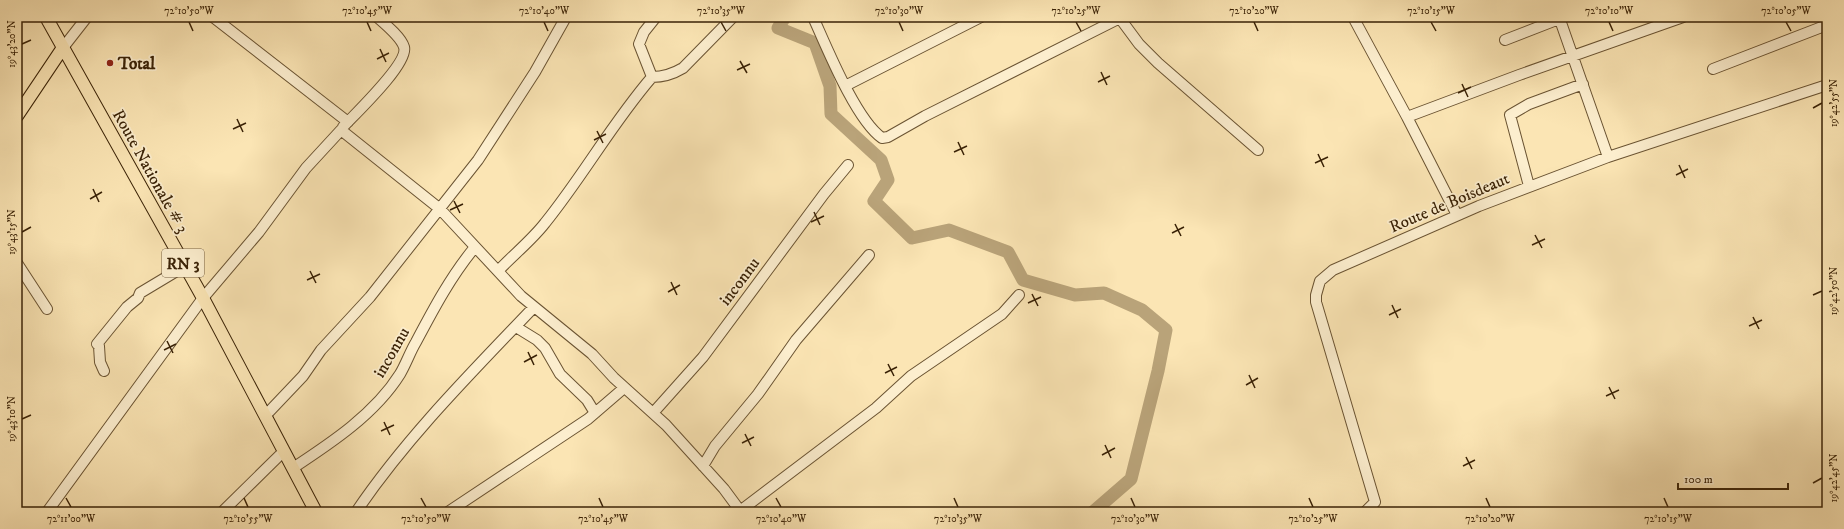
<svg xmlns="http://www.w3.org/2000/svg" width="1844" height="529" font-family="'IM FELL DW Pica',serif">
	<style>
		.lines { fill: none; stroke-linecap: round; stroke-linejoin: round }
		.river { stroke: #b9a379; stroke-width: 13 }
		.minor-casing { stroke: #6a5332; stroke-width: 12 }
		.major-casing { stroke: #3a2206; stroke-width: 14 }
		.minor { stroke: #fceece; stroke-width: 10 }
		.major { stroke: #fbe5b4; stroke-width: 12 }
		.ticks { fill: none; stroke: #3a2206; stroke-width: 1.5 }
		.poi-dot { fill: #8f2418; stroke: #fceece; stroke-width: 1.5 }
		.labels { text-anchor: middle; stroke-width: 3.5; stroke-linejoin: round; paint-order: stroke }
		.shield { fill: #fceece; stroke: #745f42; stroke-width: 1 }
		.shield-label { font-size: 16px; font-weight: bold; fill: #3a2206 }
		.poi-label { font-size: 17px; font-weight: bold; fill: #3a2206; stroke: #fceece; text-anchor: start }
		.street-label { font-size: 17px; fill: #3a2206; stroke: #fceece }
		.neatline { fill: none; stroke: #3a2206; stroke-width: 1.5 }
		.ticks-label { font-size: 10px; text-anchor: middle; fill: #3a2206 }
	</style>
	<rect width="100%" height="100%" fill="#fbe5b4"/>
	<filter id="stains"><feTurbulence type="fractalNoise" baseFrequency=".005" numOctaves="4"/><feColorMatrix values="0 0 0 0 .2 0 0 0 0 .09 0 0 0 0 .02 0 0 0 .5 -.17"/></filter>
	<radialGradient id="worn" r=".72"><stop offset=".6" stop-color="#630" stop-opacity="0"/><stop offset="1" stop-color="#630" stop-opacity=".3"/></radialGradient>
	<g class="lines">
		<path class="river" d="M785,17L778,28L815,43L830,86L831,114L881,160L888,180L874,201L912,238L949,230L1008,252L1023,280L1075,295L1104,293L1142,310L1166,330L1158,371L1131,479L1093,512"/>
		<g class="minor-casing">
			<path id="minor" d="M213,17L348,122
				M813,17C827,48 856,120 882,138L888,137L925,116L1120,18
				M1119,17L1139,44L1158,63L1258,150
				M1353,17L1407,117L1457,215
				M1559,17L1608,157
				M1505,40L1559,19
				M62,49L87,17
				M1713,69L1827,25
				M652,77L639,44L644,32L656,17
				M845,86L981,17
				M1407,117L1519,75L1683,17
				M343,127C355,114 409,63 404,47C401,37 385,24 377,17
				M1529,186L1510,115L1529,104L1583,84
				M17,263L47,309
				M498,271C513,255 532,240 545,223C583,176 613,122 652,77C664,77 673,74 683,68L733,17
				M516,327L537,340L545,348L560,374L587,400L595,413
				M104,371L100,362L99,346L97,344L127,307L138,298L140,293L185,266
				M653,413L703,357L824,194L848,165
				M265,416L303,376L321,350L370,297L478,160L535,72L566,17
				M703,466L715,446L758,394L796,340L869,255
				M293,468C331,443 375,414 400,374C406,364 410,352 416,342C434,308 451,276 475,247
				M740,511L876,408L911,376L1002,314L1019,295
				M47,512L203,298L259,232L306,168L341,130L440,209L521,296L592,354L614,378L666,425L724,489L741,512
				M222,512L284,451
				M356,512C407,437 471,373 534,307
				M448,512L588,419L624,388
				M1365,512L1375,502L1316,302V295L1320,281L1333,270L1479,206L1608,157L1827,85"/>
		</g>
		<g class="major-casing">
			<path id="major" d="M46,17L203,298L316,512
				M17,116L62,49"/>
		</g>
		<use href="#minor" class="minor"/>
		<use href="#major" class="major"/>
	</g>
	<path class="ticks" d="M189,22L193,31M367,22L371,31M544,22L548,31M721,22L726,31M899,22L903,31M1076,22L1081,31M1254,22L1258,31M1431,22L1436,31M1609,22L1613,31M1786,22L1791,31M22,44L31,40M380,49L386,62M377,59L389,53M740,61L747,73M737,70L750,64M1101,72L1107,85M1098,82L1110,76M1462,84L1468,97M1458,93L1471,87M1813,108L1822,103M237,119L243,132M233,129L246,123M597,131L603,143M594,140L606,134M958,142L964,155M954,152L967,146M1318,154L1324,167M1315,163L1328,157M1679,165L1685,178M1676,175L1688,169M93,189L99,202M90,199L102,192M454,201L460,213M450,210L463,204M814,212L820,225M811,222L824,216M1175,224L1181,236M22,232L31,227M1172,233L1184,227M1535,235L1542,248M1532,245L1545,239M310,271L316,283M307,280L320,274M671,282L677,295M668,292L680,285M1032,294L1038,306M1813,295L1822,291M1028,303L1041,297M1392,305L1398,318M1389,315L1401,309M1753,317L1759,329M1749,326L1762,320M167,341L173,353M164,350L176,344M528,352L534,365M524,362L537,355M888,364L894,376M885,373L897,367M1249,375L1255,388M1246,385L1258,378M1609,387L1615,399M1606,396L1619,390M22,419L31,415M384,422L390,435M381,431L394,425M745,434L751,446M742,443L754,437M1105,445L1111,458M1102,455L1115,448M1466,457L1472,469M1463,466L1475,460M1813,483L1822,478M66,498L71,507M244,498L248,507M421,498L426,507M599,498L603,507M776,498L781,507M954,498L958,507M1131,498L1135,507M1309,498L1313,507M1486,498L1490,507M1664,498L1668,507"/>
	<circle class="poi-dot" cx="110" cy="63" r="4"/>
	<g class="labels">
		<rect class="shield" x="162" y="249" width="42" height="28" rx="3"/>
		<g class="shield-label">
			<text x="183" y="269">RN 3</text>
		</g>
		<g class="poi-label">
			<text x="118" y="69">Total</text>
		</g>
		<g class="street-label">
			<text transform="translate(151 171) rotate(61)" y="6">Route Nationale # 3</text>
			<text transform="translate(1449 202) rotate(-23)" y="6">Route de Boisdeaut</text>
			<text transform="translate(739 281) rotate(-53)" y="6">inconnu</text>
			<text transform="translate(391 352) rotate(-60)" y="6">inconnu</text>
		</g>
	</g>
	<rect width="1844" height="529" fill="none" stroke="#fbe5b4" stroke-width="44"/>
	<path d="M1678 483v6h110v-6" fill="none" stroke="#3a2206" stroke-width="2"/>
	<text x="1684" y="483" font-size="12" fill="#3a2206" stroke="#fceece" stroke-width="3" paint-order="stroke">100 m</text>
	<rect x="22" y="22" width="1800" height="485" class="neatline"/>
	<g class="ticks-label">
		<text x="189" y="14">72°10'50"W</text>
		<text x="367" y="14">72°10'45"W</text>
		<text x="544" y="14">72°10'40"W</text>
		<text x="721" y="14">72°10'35"W</text>
		<text x="899" y="14">72°10'30"W</text>
		<text x="1076" y="14">72°10'25"W</text>
		<text x="1254" y="14">72°10'20"W</text>
		<text x="1431" y="14">72°10'15"W</text>
		<text x="1609" y="14">72°10'10"W</text>
		<text x="1786" y="14">72°10'05"W</text>
		<text transform="translate(11 44) rotate(-90)" y="4">19°43'20"N</text>
		<text transform="translate(1833 103) rotate(-90)" y="4">19°42'55"N</text>
		<text transform="translate(11 232) rotate(-90)" y="4">19°43'15"N</text>
		<text transform="translate(1833 291) rotate(-90)" y="4">19°42'50"N</text>
		<text transform="translate(11 419) rotate(-90)" y="4">19°43'10"N</text>
		<text transform="translate(1833 478) rotate(-90)" y="4">19°42'45"N</text>
		<text x="71" y="522">72°11'00"W</text>
		<text x="248" y="522">72°10'55"W</text>
		<text x="426" y="522">72°10'50"W</text>
		<text x="603" y="522">72°10'45"W</text>
		<text x="781" y="522">72°10'40"W</text>
		<text x="958" y="522">72°10'35"W</text>
		<text x="1135" y="522">72°10'30"W</text>
		<text x="1313" y="522">72°10'25"W</text>
		<text x="1490" y="522">72°10'20"W</text>
		<text x="1668" y="522">72°10'15"W</text>
	</g>
	<rect width="100%" height="100%" filter="url(#stains)"/>
	<rect width="100%" height="100%" fill="url(#worn)"/>
</svg>
